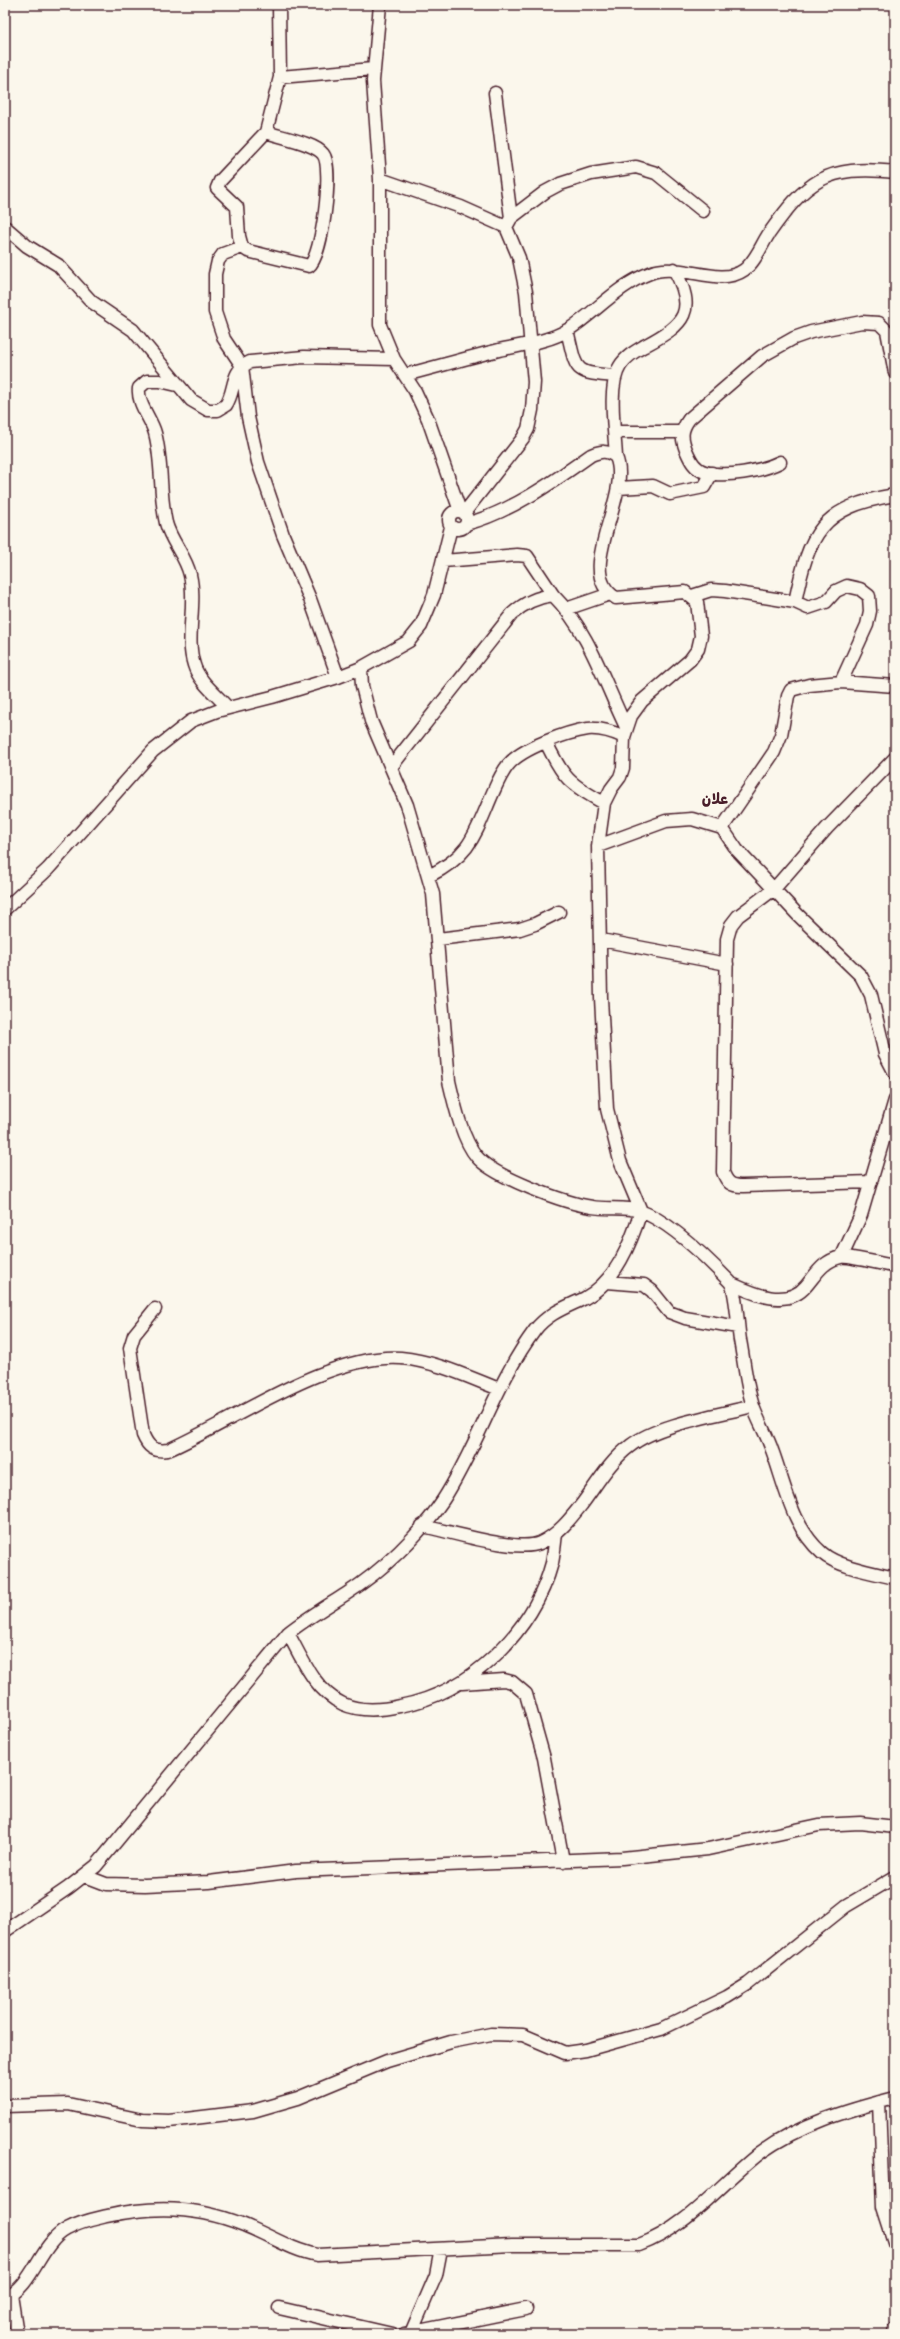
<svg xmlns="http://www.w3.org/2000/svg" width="900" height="2339" font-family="Itim,'Playpen Sans Arabic',sans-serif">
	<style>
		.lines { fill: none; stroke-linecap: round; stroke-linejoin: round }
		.minor-casing { stroke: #4a1f2b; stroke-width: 15 }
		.minor { stroke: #fbf7ec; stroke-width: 12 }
		.labels { text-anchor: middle; stroke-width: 3; stroke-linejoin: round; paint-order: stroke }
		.quarter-label { font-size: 15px; font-weight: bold; fill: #4a1f2b; stroke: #fbf7ec }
	</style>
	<rect width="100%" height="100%" fill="#fbf7ec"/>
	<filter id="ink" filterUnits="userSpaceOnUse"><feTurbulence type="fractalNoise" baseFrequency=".025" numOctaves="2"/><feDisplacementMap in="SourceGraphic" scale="8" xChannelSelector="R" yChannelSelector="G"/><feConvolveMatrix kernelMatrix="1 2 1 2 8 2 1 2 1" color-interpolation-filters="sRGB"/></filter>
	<g filter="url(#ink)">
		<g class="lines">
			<g class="minor-casing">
				<path id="minor" d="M279,5L280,77L373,69
					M380,5L373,81L380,179V325L394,359L415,391L428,419L460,511
					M495,93L511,218
					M266,132C280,137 315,143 323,154C334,167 322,257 309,266L248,251L242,247L239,236L237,207L217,188L220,181L266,132L280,77
					M380,179L461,207L506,227L519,258L526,292L534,382L532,410L528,429L523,438L464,513
					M5,227L27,246L58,265L92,302L133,330L191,400L208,410H218L226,405C236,390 230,371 250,362L304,357L394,359
					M506,227L511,218L545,192L560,184L591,174L636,167L656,173L703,211
					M242,247L223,254L218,261L215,274V312L224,339L242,366L248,417L258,462L283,535L310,599L338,677
					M567,330C577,371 572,373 615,376
					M405,375C436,367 467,358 499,350C521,345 548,342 568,330C596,312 618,285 650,273C679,261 719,288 744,270C755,262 761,246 768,235C806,181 826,164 895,172
					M177,385L160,381H147L139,388C137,404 151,418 155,433C163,463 159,493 166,523C171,542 186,556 190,575C197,604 185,637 194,665C199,682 217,695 228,708
					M615,432H681
					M616,457C615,433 607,386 620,366C626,356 636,351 646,345C685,324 697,311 674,269
					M780,462C762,471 725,478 705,472C694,469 690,459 686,450C681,437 681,430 689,419L762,356L794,338L811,332L862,322L879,323L887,331L895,373
					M618,488L653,486L670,494L704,487L712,473
					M449 520a9 9 0 1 1 18 0a9 9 0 1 1-18 0Z
					M443,561L517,555L527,556L553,595
					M692,596L711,590L725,591L795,602L808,608L826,602L836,591L847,586L860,589L869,596L870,611L867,625L841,682L809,685L791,690L788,696L781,735L774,752L722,828
					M795,602C809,533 821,507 895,495
					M566,609L610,594
					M361,668L362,686L371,721L407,805L433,894L449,1081C454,1102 462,1140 477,1157C494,1177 565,1203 592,1207C608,1210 624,1206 640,1211C669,1221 708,1259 730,1282C736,1289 738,1328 740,1340C744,1361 746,1385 753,1406C758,1421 767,1435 772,1450C785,1485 792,1527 822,1553C838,1567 874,1573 895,1578
					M841,682L895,686
					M546,742C563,778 569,784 604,803
					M391,767L512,614C524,603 536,597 553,595C589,631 604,682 626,727
					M598,846L666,821L692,819L722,828L737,850L798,915L861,976L871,995L885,1054L895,1073
					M429,876C470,855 474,837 491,797C496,786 500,775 508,765C522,748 567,732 588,729C601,728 613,732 624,737
					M5,909L48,869L153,751L191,721L217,711L272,697L338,677L361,668L409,641L421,626L434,595L451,527
					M438,939L520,929L535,924L559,912
					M601,940L727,964
					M871,1182L743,1186C731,1186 727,1183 723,1172L727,939L731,925L738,916L774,889L827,828L895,758
					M842,1256L861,1215L895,1100
					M607,1282L644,1285L652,1291L669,1312L685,1318L738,1327
					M732,1284C754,1294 787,1309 806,1286C817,1273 823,1261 841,1257C848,1255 885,1265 895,1266
					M155,1309L134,1335L130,1348L143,1435C148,1447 154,1452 168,1450C234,1421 328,1353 401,1358C435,1361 468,1377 499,1389
					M422,1526C449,1531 517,1553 540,1543C558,1535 571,1518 582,1504C597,1484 610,1461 630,1446C658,1424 718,1415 753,1406
					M288,1633C302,1659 315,1691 343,1704C361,1712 382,1710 400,1706C470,1693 534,1631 552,1563C554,1553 555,1542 556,1533
					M462,1683L504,1680L512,1682L526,1694L544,1758L563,1861
					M85,1876L106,1884L145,1885L209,1882L296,1871L622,1858L708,1849L819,1825L860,1823L895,1827
					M5,1931L68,1888L96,1866L288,1633C307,1618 326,1607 346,1594C382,1571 419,1536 443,1500C478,1446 496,1382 535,1330C548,1313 567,1307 585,1298C616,1281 631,1243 641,1211L620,1161L607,1109L601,998L598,846L604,803L611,789L620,777L623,768L624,737L631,716L642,701L690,660L698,649L701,636L697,602L685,592L616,598C572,572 633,496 616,457C607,450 601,451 591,455C553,482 511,512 466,524
					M879,2102L883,2208L895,2245
					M5,2106L68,2104L142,2120L169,2121L253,2111L298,2098L387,2061L451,2042L491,2034L523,2035L565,2053L586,2050L661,2029L727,1997L748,1984L846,1906L895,1877
					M11,2295L17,2334
					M5,2298C34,2286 39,2244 67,2229C79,2222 94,2219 107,2216C154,2205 200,2207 244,2225C269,2235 291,2250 317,2255L512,2245H639C687,2228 721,2183 760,2153C800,2124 848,2110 895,2098
					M279,2308L392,2334
					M411,2333L436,2275L441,2249
					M404,2334L526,2309
					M895,2334V2329"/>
			</g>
			<use href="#minor" class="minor"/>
		</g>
	</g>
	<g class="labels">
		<g class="quarter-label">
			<text x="715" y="804">علان</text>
		</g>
	</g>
	<rect width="900" height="2339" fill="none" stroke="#fbf7ec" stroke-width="20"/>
	<rect x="10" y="10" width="880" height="2319" fill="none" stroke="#4a1f2b" stroke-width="1.5" filter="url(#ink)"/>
</svg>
